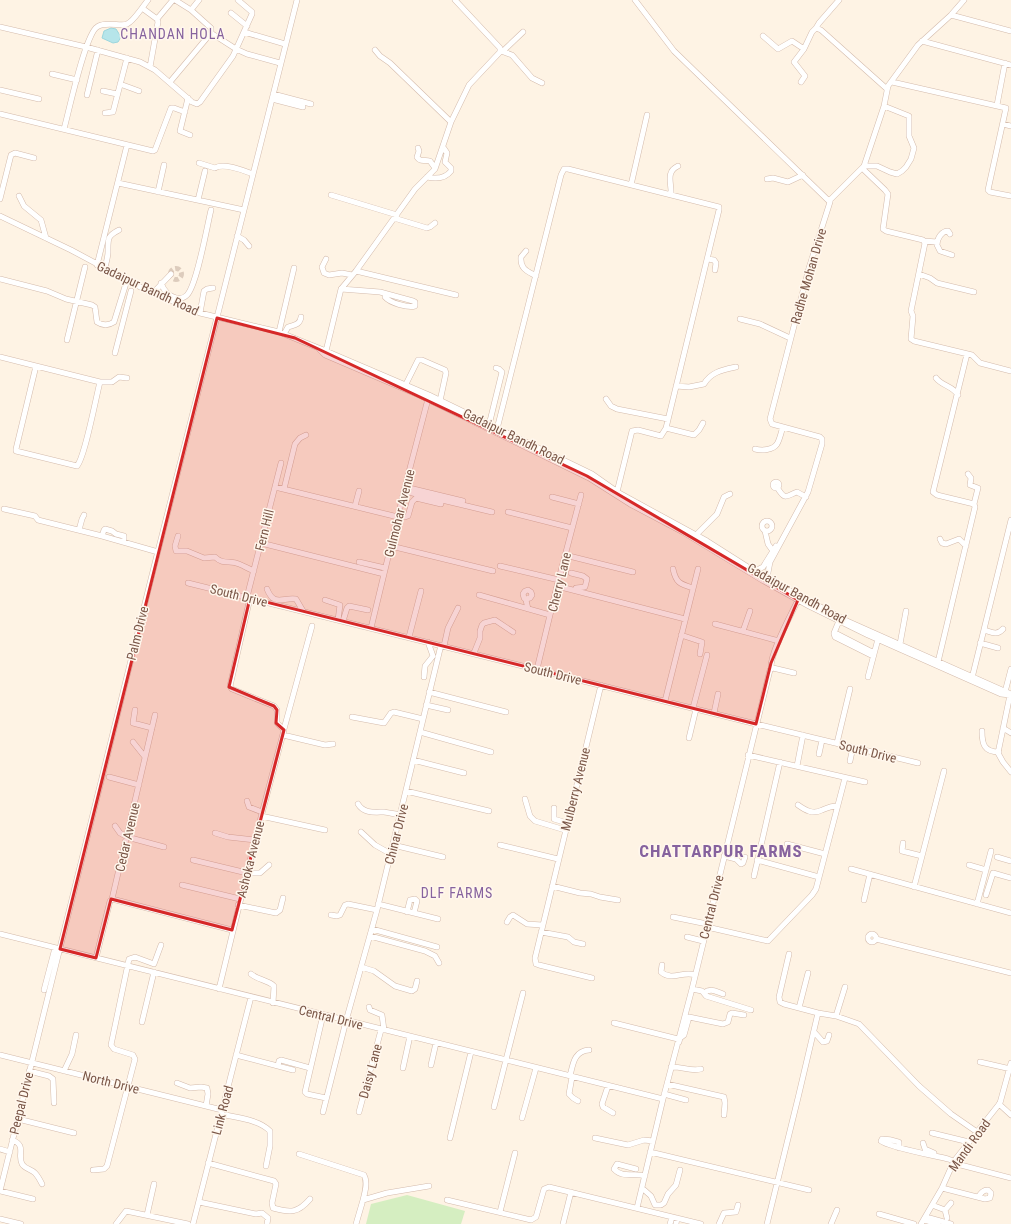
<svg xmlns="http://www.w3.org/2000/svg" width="1011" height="1224" font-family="'Roboto Condensed',sans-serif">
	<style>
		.green { fill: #d5eec1 }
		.water { fill: #b6e5ea; stroke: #9cd6dd }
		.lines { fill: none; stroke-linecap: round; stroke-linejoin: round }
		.minor-tunnel { stroke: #ddccbd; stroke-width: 5; stroke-dasharray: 5 2.5; stroke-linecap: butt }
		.minor-casing { stroke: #d4bbac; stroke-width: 6 }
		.minor { stroke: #fff; stroke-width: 5 }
		.marked { fill: #d62828; fill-opacity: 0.2; stroke: #d62828; stroke-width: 3; stroke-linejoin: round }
		.labels { text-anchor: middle; stroke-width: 3; stroke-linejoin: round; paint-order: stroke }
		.street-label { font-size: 13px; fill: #7a5647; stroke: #fff7ed }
		.neighbourhood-label { font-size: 14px; letter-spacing: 1px; fill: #86629e; stroke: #fff7ed }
		.district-label { font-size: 17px; font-weight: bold; letter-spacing: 1px; fill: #86629e; stroke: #fff7ed }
	</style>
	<rect width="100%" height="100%" fill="#fef3e4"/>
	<path class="green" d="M407,1195L465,1211L461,1224H366L371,1204Z"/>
	<path class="water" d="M111,28L116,29L121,37L118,42L113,43L102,38L104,31Z"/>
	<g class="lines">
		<path class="minor-tunnel" d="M170.5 274a5.5 5.5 0 1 1 11 0a5.5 5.5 0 1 1-11 0Z"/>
		<g class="minor-casing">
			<path id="minor" d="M148,0L142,8L157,19L158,22L150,67
				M635,0L674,51L830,202L809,268L770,419L772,424L820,437L822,439V444L808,492L770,562L767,578
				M191,10L199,0
				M231,13L247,26
				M951,15L1011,31
				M157,19L173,0
				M0,27L86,47L140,62L155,70L192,102L197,104L200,102L233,56L252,14V12L238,0
				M816,28L819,23L839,0
				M244,32L285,44
				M211,33L236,49L247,54L280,63
				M763,36L778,49L792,41L804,49
				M922,41L1011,65
				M375,50L380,56L390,63L451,122
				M501,51L512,55L532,78L542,83
				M503,51L523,32
				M52,74L77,80
				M170,82L211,33V28L191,10L175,0
				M801,82L805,76L794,62L804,49L812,32L816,28L821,30L887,89
				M892,82L1006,108L988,190L990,192L1011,196
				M120,84L139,91
				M0,90L39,99
				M103,91L117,94
				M273,94L311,104
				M87,95L98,50
				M188,98L180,131L190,135
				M272,99L303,107
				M997,105L1005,63
				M105,113L113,112L127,58
				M0,114L153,151L155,150L171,108H174L185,112
				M1003,124L1011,126
				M64,129C69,111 85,35 97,27C105,21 122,27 127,24C133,21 138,13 142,8
				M418,148L419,151L417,157C421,163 424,159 430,161L435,168
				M199,163L215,168C224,162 244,171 253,174
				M864,166H877L890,172L897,174L902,171L906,167L911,159L914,148L909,136V116L884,106
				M863,169L885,190L888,194L883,229L886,231L923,240L925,243L911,311L913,316L911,339L914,341L972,355L980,363L1011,371
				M427,177C436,179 445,179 451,171V168L445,162L447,153L443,147
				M767,179L773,178L788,182L803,175
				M118,183L244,210
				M631,185L647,115
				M158,192L164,165
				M331,195L397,215
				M671,195C672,184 665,172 678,166
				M19,196L24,206L41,220L46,238
				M0,199L11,155L15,153L34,158
				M198,200L205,171
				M829,201L864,166L884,106L888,86L918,45L951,15L964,0
				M0,216L71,250L144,289L200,313L279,332L326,351L429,395L592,474L619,493L707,541L762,576L847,621L1011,694
				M394,218L427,228L430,227L435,223
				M950,234L948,231C942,231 937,238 937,245L940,251L952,255
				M237,236L244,240L249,246
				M924,241L937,242
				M526,251L521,257C520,269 527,271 536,276
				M326,259L322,267L324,273L329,275L342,273L352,275
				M708,259L714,260L716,263L715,270
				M97,265L127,145
				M105,268C106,263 108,257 108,252C108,239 107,236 119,230
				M356,271L456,295
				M919,274L930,278L937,283L974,292
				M0,279L47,291L66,299L92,305L95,307L97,322C103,326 108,326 114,322L127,280
				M161,283C164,291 168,296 176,298C180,299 184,298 187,295C197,285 207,226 211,210
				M341,289L380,292L413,301L415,302V306C408,308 390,303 385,297L386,294
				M153,293L171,274
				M200,313L204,291L207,289L213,288
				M740,319L760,324L790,338
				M279,332L294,268
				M284,334L288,327C294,325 300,325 301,317
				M67,340L85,267
				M319,349L325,355L421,396L589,478L630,504L683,532L762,580L809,606L868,635L1001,694L1010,695
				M326,351L341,289L356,271L415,189L435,169L451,122L469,85L500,52V48L455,0
				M115,353L131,291
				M0,357L36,366L16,449V451L77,466C85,457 96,397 100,382L36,366
				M936,378C942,386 953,386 958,395
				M100,382H112L119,377L127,378
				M406,384L418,360H422L445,370L446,373L440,401
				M676,386L689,387L704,384C711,372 722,370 736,367
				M606,399L611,406L617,409L668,419
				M489,425L502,372L499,369L496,368
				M666,428L694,435L699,430L703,423
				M497,429L561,175L564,169H568L719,207V210L666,428L661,436L638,430L632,431L617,492
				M755,449C762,451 773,450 777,444C780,439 781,432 783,427
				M968,474L971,478L970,485L978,488L974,504
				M773 485a3 3 0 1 1 6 0a3 3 0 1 1-6 0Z
				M275,487L398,517H405L408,516L412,502L416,498L441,504
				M405,487L463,501
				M777,487C785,501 786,496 797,492L806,497
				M284,489L295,444L300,438L306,435
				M404,491L492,512
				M552,497L579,504
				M355,506L359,491
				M4,509L35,516L38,520L102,536L104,530L105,529L112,531L116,534L124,536V539
				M508,512L572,528
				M762 526a5 5 0 1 1 10 0a5 5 0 1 1-10 0Z
				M79,530L82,519L84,515
				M765,531L768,544L773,551
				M696,535L717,514L724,497L730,494
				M102,536L158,552
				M178,536L175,546L176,551H187L204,558L215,557C223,565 230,560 239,564C244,566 249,569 254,571
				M940,539L942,543L946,544L959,539L966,546
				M261,543L384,574
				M391,546L493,571
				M565,555L633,572
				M359,562L385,568
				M500,566L559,580
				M673,569C676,583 680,584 693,588
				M755,571L763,567L776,546
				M571,573L583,576L587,579L585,587L576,588
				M188,583L756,724L918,763
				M557,586L685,619
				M267,589C274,607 283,597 296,599L303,611
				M479,595L550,615
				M247,597L281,463
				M526,599L530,598L532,595L531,592L528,590L525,591L523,594L524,598L526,600L528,609
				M325,600L340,605L338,620
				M343,621L347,608L349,606L368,610
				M715,624L779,641
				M371,628L405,487L428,399
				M984,630C991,632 997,636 1003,629
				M743,631L750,611
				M834,633L839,621
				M681,635L702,642L700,654
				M409,637L421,591
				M980,643L998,648
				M900,644L906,611
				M444,646L448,628L458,608
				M474,653L480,638V631L482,625L484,623L495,620L513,632
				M873,656L835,637L834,634H837L874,653
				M938,662L975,507L974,504L937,495L933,492L967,354
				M771,668C770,653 791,615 798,600
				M537,669L557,586L581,495
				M424,677L425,666L433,656L428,642
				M868,677L878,639
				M972,678L1011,520
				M429,692L506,712
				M1005,692L1011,669
				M1010,695L998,753L1003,762L1011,772
				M665,701L698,569
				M426,705L448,710
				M693,708L707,655
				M135,710L133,723L152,728
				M714,713L718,694
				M352,717L384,723L391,713L394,712L423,719
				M1003,728L1011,733
				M284,729L312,626
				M982,731C982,744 984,752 999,752
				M420,732L491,752
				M283,735L325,745L333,744
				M689,738L696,709
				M133,742L145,757
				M837,743L850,689
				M819,754L822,740
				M748,755L865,782
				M413,760L464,773
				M850,761L853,747
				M797,766L803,735
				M109,777L139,785
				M406,791L489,811
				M525,799L530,816L535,821L565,830
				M247,801L249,807L262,812
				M358,804C364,814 375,812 384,812C390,813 395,814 401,815
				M798,805C805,810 813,815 822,810C827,808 831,806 837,806
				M554,808V819L567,823
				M261,816L325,830
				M115,826L120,833L127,837L164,847
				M361,832L375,845L391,854
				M215,833L228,837L255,840
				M903,843L902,851L922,856
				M787,844L825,854
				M393,845L443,857
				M500,845L558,859
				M724,856L736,859L741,864L743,863L745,857
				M997,857L1011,861
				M193,860L247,873H260L269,865
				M757,860L819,877
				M969,865L986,870
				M851,869L1011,913
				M754,876L780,762
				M182,885L240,899
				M552,886L580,893L591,894L600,897L618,900
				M914,887L944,771
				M986,895L993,873L1011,878
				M112,899L232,930
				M864,900L870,874
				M378,904L438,919
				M977,904L991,851
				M238,905L276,913L280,910L283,898
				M407,912L410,900L415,899L417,901L414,913
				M331,915L337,916L340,915L345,905L348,904L377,910
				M673,917L707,924
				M507,922L510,917L513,915L527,924L542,925
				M707,927L768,941L812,895L816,889L845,778
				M372,929L437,947
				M541,932L568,937L574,942L583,944
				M868 938a4 4 0 1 1 8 0a4 4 0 1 1-8 0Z
				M0,934L663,1099
				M370,936L425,951L435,956L439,963
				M687,937L703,941
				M876,939L1011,973
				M789,954L779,997L780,1002L784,1004L818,1013L836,1016L859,1024L919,1086L951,1114L977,1132
				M96,958L110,901L112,899L155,715
				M662,965L661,972C673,982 683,970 695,975
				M361,967L374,971L395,986L412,991L415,989L417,981
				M251,974C258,980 268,980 274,986L273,1003
				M592,978L539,965L536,964L535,958L601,685
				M219,989L255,840L284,730L277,723V710L274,706L232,689L230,686L250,598
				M692,989L702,991L706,996L751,1010
				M44,990L55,948
				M704,993C710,988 716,991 723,994
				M369,1007L370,1010L382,1015L384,1030
				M799,1008L808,973
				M323,1015L305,1092L307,1094L326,1098
				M836,1016L845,987
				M142,1022L154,972
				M614,1023L678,1039
				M814,1032L823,1042L827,1041L829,1035
				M679,1042L680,1038L684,1035L689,1017L723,1024L728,1022L730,1014L732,1013L744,1015
				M0,1055L222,1110
				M236,1055L293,1070
				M980,1062L1011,1069
				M431,1065L436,1043
				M278,1066L279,1061L281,1060L310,1068
				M671,1067C681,1066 691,1072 701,1069
				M403,1068L410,1036
				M29,1071L49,1076L53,1079L54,1103
				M64,1071L72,1054L76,1035
				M570,1076C573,1064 574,1051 589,1050
				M572,1077L569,1094L573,1098L578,1101
				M177,1083L190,1088L201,1087L207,1088L208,1094L206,1106
				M667,1084L724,1097L725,1103L724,1115
				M608,1086L602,1104L603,1107L613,1113
				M664,1094L686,1100
				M999,1104L1011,1115
				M494,1107L523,993
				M323,1112L346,1021L377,910L441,645
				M359,1112L381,1030
				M221,1114C237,1118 258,1119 270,1131V1146L266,1166
				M522,1118L536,1068
				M18,1119L74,1133
				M932,1133L969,1142
				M450,1138L471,1052
				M595,1138L628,1145L644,1140L653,1141
				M12,1140C27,1145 17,1155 22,1164C25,1169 31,1169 35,1173C38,1176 40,1180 42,1184
				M923,1143L925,1149L934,1153
				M899,1148V1142C893,1140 888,1139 882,1139L881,1141C888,1147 936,1156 948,1159L954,1161
				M0,1149L10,1152
				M650,1152L809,1190
				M299,1154L364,1175C368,1182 365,1192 363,1200
				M208,1163L274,1181L276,1184L272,1203L273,1208C291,1213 298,1213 310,1199
				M953,1163L1011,1178
				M636,1169L617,1164L614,1169C623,1179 635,1172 645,1176
				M93,1170L104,1169L107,1166L135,1059L133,1055L114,1049L111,1045L129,959L135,957L154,964L161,945
				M642,1188L651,1196L655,1205H661L664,1203L668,1194L676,1185L680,1170
				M942,1188L985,1199L990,1198L991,1193L988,1190C983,1190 981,1193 978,1197
				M0,1191L151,579L297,0
				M0,1191L33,1199
				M447,1200L531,1220L536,1217L544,1189L549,1187L701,1224
				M199,1202L256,1214L262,1213L268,1218L267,1224
				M932,1205L945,1210
				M637,1208L663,1099L692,989L770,670L773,668L794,673
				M500,1212L515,1153
				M879,1214L914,1224
				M147,1215L154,1184
				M926,1217L951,1224
				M947,1218L945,1210L951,1203
				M0,1219L21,1224
				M924,1220L938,1224
				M116,1224L126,1211L188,1224
				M193,1224L251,997
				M356,1224L363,1200L387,1193L429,1186
				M563,1224L571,1192
				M670,1224L672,1217
				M676,1224L677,1218
				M719,1224L724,1213L736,1212L738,1205
				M767,1224L798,1098L818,1013
				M831,1224L837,1210
				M921,1224L942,1188L954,1161L1000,1103L1011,1063"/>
		</g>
		<use href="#minor" class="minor"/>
	</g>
	<path class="marked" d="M217,318L295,338L587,476L798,600L771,663L756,724L250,598L229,687L274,706L277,710L276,723L284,730L232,930L111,899L96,958L60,949Z"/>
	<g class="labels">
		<g class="street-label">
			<text transform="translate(808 276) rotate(-74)" y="5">Radhe Mohan Drive</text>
			<text transform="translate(148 288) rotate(25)" y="5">Gadaipur Bandh Road</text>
			<text transform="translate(514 436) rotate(26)" y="5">Gadaipur Bandh Road</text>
			<text transform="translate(399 513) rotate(-76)" y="5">Gulmohar Avenue</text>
			<text transform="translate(264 530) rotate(-76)" y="5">Fern Hill</text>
			<text transform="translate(559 582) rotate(-76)" y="5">Cherry Lane</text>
			<text transform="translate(797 593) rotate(29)" y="5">Gadaipur Bandh Road</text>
			<text transform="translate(239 595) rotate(14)" y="5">South Drive</text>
			<text transform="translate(137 633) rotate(-76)" y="5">Palm Drive</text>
			<text transform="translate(553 673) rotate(14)" y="5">South Drive</text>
			<text transform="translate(868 751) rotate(14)" y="5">South Drive</text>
			<text transform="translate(575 789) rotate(-76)" y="5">Mulberry Avenue</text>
			<text transform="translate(396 834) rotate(-76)" y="5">Chinar Drive</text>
			<text transform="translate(127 837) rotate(-77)" y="5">Cedar Avenue</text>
			<text transform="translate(250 859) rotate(-76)" y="5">Ashoka Avenue</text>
			<text transform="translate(711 907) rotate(-76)" y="5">Central Drive</text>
			<text transform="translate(331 1017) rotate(14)" y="5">Central Drive</text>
			<text transform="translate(370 1071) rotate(-75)" y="5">Daisy Lane</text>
			<text transform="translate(111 1082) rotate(14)" y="5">North Drive</text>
			<text transform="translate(21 1103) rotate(-76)" y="5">Peepal Drive</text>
			<text transform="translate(222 1110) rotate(-75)" y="5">Link Road</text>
			<text transform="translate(969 1145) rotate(-54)" y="5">Mandi Road</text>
		</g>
		<g class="neighbourhood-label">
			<text x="173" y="39">CHANDAN HOLA</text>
			<text x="457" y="898">DLF FARMS</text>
		</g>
		<g class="district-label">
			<text x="721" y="857">CHATTARPUR FARMS</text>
		</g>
	</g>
</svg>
